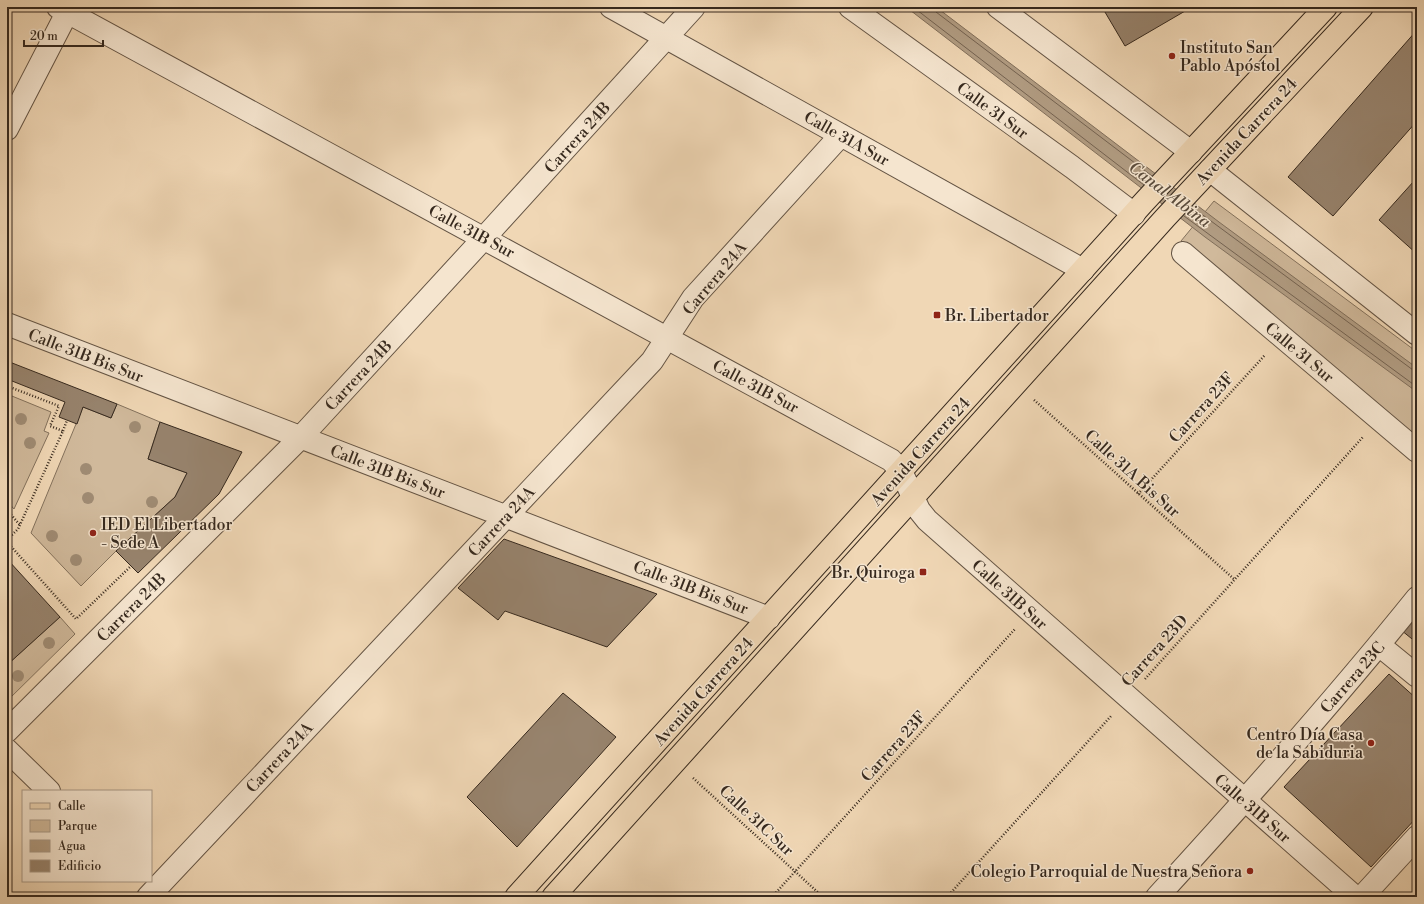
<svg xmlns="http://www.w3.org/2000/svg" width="1424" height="904" font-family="'Libre Bodoni',serif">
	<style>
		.green { fill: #d0b99b; stroke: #83715c }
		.water { fill: #b19c82; stroke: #806e5a }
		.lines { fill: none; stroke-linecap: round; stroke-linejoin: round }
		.shore { stroke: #746250; stroke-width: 1 }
		.building { fill: #97836d; stroke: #36291e }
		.minor-casing { stroke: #645444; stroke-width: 24 }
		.major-casing { stroke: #36291e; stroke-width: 24 }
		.path { stroke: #36291e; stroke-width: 2.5; stroke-dasharray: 1 2; stroke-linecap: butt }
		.minor { stroke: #f5e5cf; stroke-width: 22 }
		.major { stroke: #f0d7b5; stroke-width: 22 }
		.tree { fill: #9f8b73 }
		.poi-dot { fill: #8f2418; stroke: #f5e5cf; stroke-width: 1.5 }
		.labels { text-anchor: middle; stroke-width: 3; stroke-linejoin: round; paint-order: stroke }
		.poi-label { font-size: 16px; fill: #36291e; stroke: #f5e5cf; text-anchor: start }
		.street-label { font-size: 16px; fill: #36291e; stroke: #f5e5cf }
		.water-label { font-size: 17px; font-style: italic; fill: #5b4c3c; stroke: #f5e5cf }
	</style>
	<rect width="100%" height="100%" fill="#f0d7b5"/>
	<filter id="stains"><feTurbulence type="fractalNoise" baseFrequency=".005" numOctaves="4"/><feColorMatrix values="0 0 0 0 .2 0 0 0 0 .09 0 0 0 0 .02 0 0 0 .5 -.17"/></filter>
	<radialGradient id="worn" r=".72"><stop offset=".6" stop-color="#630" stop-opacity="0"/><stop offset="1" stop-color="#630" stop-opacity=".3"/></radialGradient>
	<path class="green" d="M1214,201L1417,352V437L1181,241Z
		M7,394L51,412L44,431L49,433L14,509L7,501Z
		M117,404L160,422L148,459L187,473L175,497L116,551L81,586L31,533L83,407L111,418Z
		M60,617L75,634L7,701V665Z"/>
	<path class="water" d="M906,7H936L1219,222L1417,368V392L1205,237Z"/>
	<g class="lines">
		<path class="shore" d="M913,7L1144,185
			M934,7L936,12L1152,176
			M1192,207L1413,370L1417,371
			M1184,216L1417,387"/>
	</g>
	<path class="building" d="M1102,7H1192L1125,46Z
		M1417,30V121L1333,216L1288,177Z
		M1414,181L1417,183V254L1379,220Z
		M7,361L117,404L111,418L83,407L77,424L59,417L65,402L7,379Z
		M160,422L242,452L219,494L138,573L116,551L175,497L187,473L148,459Z
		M504,539L657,594L607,647L505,611L498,620L458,588Z
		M8,560L60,617L7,665V562Z
		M1417,611V643L1401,630Z
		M1389,674L1417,699V817L1371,867L1284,787Z
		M563,693L616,737L517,847L467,797Z"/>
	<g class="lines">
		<g class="minor-casing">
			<path id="minor" d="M58,7L891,460L901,471L919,510L927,520L1355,897
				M611,7L1083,270
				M850,7L1072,167L1134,214
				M998,7L1191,152
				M7,129L70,7
				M1210,170L1417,334
				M1183,253L1417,451
				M7,324L769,618
				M1379,645L1417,676
				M7,731L301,437L484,238L694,7
				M7,750L49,791
				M148,897L652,361L693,298L841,135
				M1157,897C1246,800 1334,701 1417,598
				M1362,897L1417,837"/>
		</g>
		<g class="major-casing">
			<path id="major" d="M516,897L1144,202L1326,7
				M553,897L1165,218L1362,7"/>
		</g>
		<path class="path" d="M7,386L59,406L50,426L63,431L18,529L7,540
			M1034,400L1234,579
			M63,431L67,420
			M1138,494L1265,355
			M7,510L20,525
			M7,542L76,619L131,566
			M1145,679L1363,437
			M693,778L823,897
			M772,897L1015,629
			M947,897L1112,715"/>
		<use href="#minor" class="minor"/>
		<use href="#major" class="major"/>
	</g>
	<g class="tree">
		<circle cx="21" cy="419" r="6"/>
		<circle cx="135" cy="427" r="6"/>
		<circle cx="30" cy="443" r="6"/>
		<circle cx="86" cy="469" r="6"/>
		<circle cx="88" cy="498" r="6"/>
		<circle cx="152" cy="502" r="6"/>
		<circle cx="52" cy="536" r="6"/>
		<circle cx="76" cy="560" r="6"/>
		<circle cx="49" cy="643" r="6"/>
		<circle cx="18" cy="676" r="6"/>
	</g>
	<g class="poi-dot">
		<circle cx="1172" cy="56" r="4"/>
		<rect x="933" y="311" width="8" height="8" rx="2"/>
		<circle cx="93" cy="533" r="4"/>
		<rect x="919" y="568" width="8" height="8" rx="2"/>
		<circle cx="1371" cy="743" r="4"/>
		<circle cx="1250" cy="871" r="4"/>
	</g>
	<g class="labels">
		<g class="poi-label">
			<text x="1180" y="53">Instituto San<tspan x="1180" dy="18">Pablo Apóstol</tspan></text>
			<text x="945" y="321">Br. Libertador</text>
			<text x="101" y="530">IED El Libertador<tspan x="101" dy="18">- Sede A</tspan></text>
			<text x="915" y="578" text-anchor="end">Br. Quiroga</text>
			<text x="1363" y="740" text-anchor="end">Centro Día Casa<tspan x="1363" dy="18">de la Sabiduria</tspan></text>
			<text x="1242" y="877" text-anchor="end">Colegio Parroquial de Nuestra Señora</text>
		</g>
		<g class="street-label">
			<text transform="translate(993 110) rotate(36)" y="6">Calle 31 Sur</text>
			<text transform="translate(1246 131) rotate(-47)" y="6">Avenida Carrera 24</text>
			<text transform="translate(577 137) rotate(-48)" y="6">Carrera 24B</text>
			<text transform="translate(847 138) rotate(29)" y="6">Calle 31A Sur</text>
			<text transform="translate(472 231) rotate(28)" y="6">Calle 31B Sur</text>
			<text transform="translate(714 278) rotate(-50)" y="6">Carrera 24A</text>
			<text transform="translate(1300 352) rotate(40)" y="6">Calle 31 Sur</text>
			<text transform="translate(86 355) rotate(21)" y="6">Calle 31B Bis Sur</text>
			<text transform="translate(358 375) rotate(-47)" y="6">Carrera 24B</text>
			<text transform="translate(756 386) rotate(28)" y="6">Calle 31B Sur</text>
			<text transform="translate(1201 407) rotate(-48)" y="6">Carrera 23F</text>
			<text transform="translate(920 451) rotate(-48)" y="6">Avenida Carrera 24</text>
			<text transform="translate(388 471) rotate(21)" y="6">Calle 31B Bis Sur</text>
			<text transform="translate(1133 473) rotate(42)" y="6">Calle 31A Bis Sur</text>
			<text transform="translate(501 521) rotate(-47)" y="6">Carrera 24A</text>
			<text transform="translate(691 587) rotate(21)" y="6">Calle 31B Bis Sur</text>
			<text transform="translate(1010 594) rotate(42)" y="6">Calle 31B Sur</text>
			<text transform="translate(131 607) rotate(-45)" y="6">Carrera 24B</text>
			<text transform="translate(1154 650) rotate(-48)" y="6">Carrera 23D</text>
			<text transform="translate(1352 677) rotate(-49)" y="6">Carrera 23C</text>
			<text transform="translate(703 691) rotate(-48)" y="6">Avenida Carrera 24</text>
			<text transform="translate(893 746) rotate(-48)" y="6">Carrera 23F</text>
			<text transform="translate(279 757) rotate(-47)" y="6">Carrera 24A</text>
			<text transform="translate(1253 808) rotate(41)" y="6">Calle 31B Sur</text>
			<text transform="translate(757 820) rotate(43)" y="6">Calle 31C Sur</text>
		</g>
		<g class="water-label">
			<text transform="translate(1170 194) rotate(37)" y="6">Canal Albina</text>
		</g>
	</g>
	<rect width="1424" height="904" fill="none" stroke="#f0d7b5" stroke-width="24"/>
	<rect x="8" y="8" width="1408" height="888" fill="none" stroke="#36291e" stroke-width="2"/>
	<rect x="12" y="12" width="1400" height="880" fill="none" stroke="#36291e"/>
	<rect x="22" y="790" width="130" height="92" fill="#f5e5cf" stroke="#a99a88"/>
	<rect x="30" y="803" width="20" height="6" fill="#f0d7b5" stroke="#a99a88"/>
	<text x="58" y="810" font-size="12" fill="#36291e">Calle</text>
	<rect x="30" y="820" width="20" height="12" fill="#d0b99b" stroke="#a99a88"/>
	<text x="58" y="830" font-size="12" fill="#36291e">Parque</text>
	<rect x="30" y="840" width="20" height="12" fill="#b19c82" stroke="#a99a88"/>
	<text x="58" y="850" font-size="12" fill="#36291e">Agua</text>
	<rect x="30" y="860" width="20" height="12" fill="#97836d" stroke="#a99a88"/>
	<text x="58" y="870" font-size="12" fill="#36291e">Edificio</text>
	<path d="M24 40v6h79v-6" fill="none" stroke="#36291e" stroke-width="2"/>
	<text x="30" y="40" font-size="12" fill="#36291e" stroke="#f5e5cf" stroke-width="3" paint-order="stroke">20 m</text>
	<rect width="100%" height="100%" filter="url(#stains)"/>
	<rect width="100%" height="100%" fill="url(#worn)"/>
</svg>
